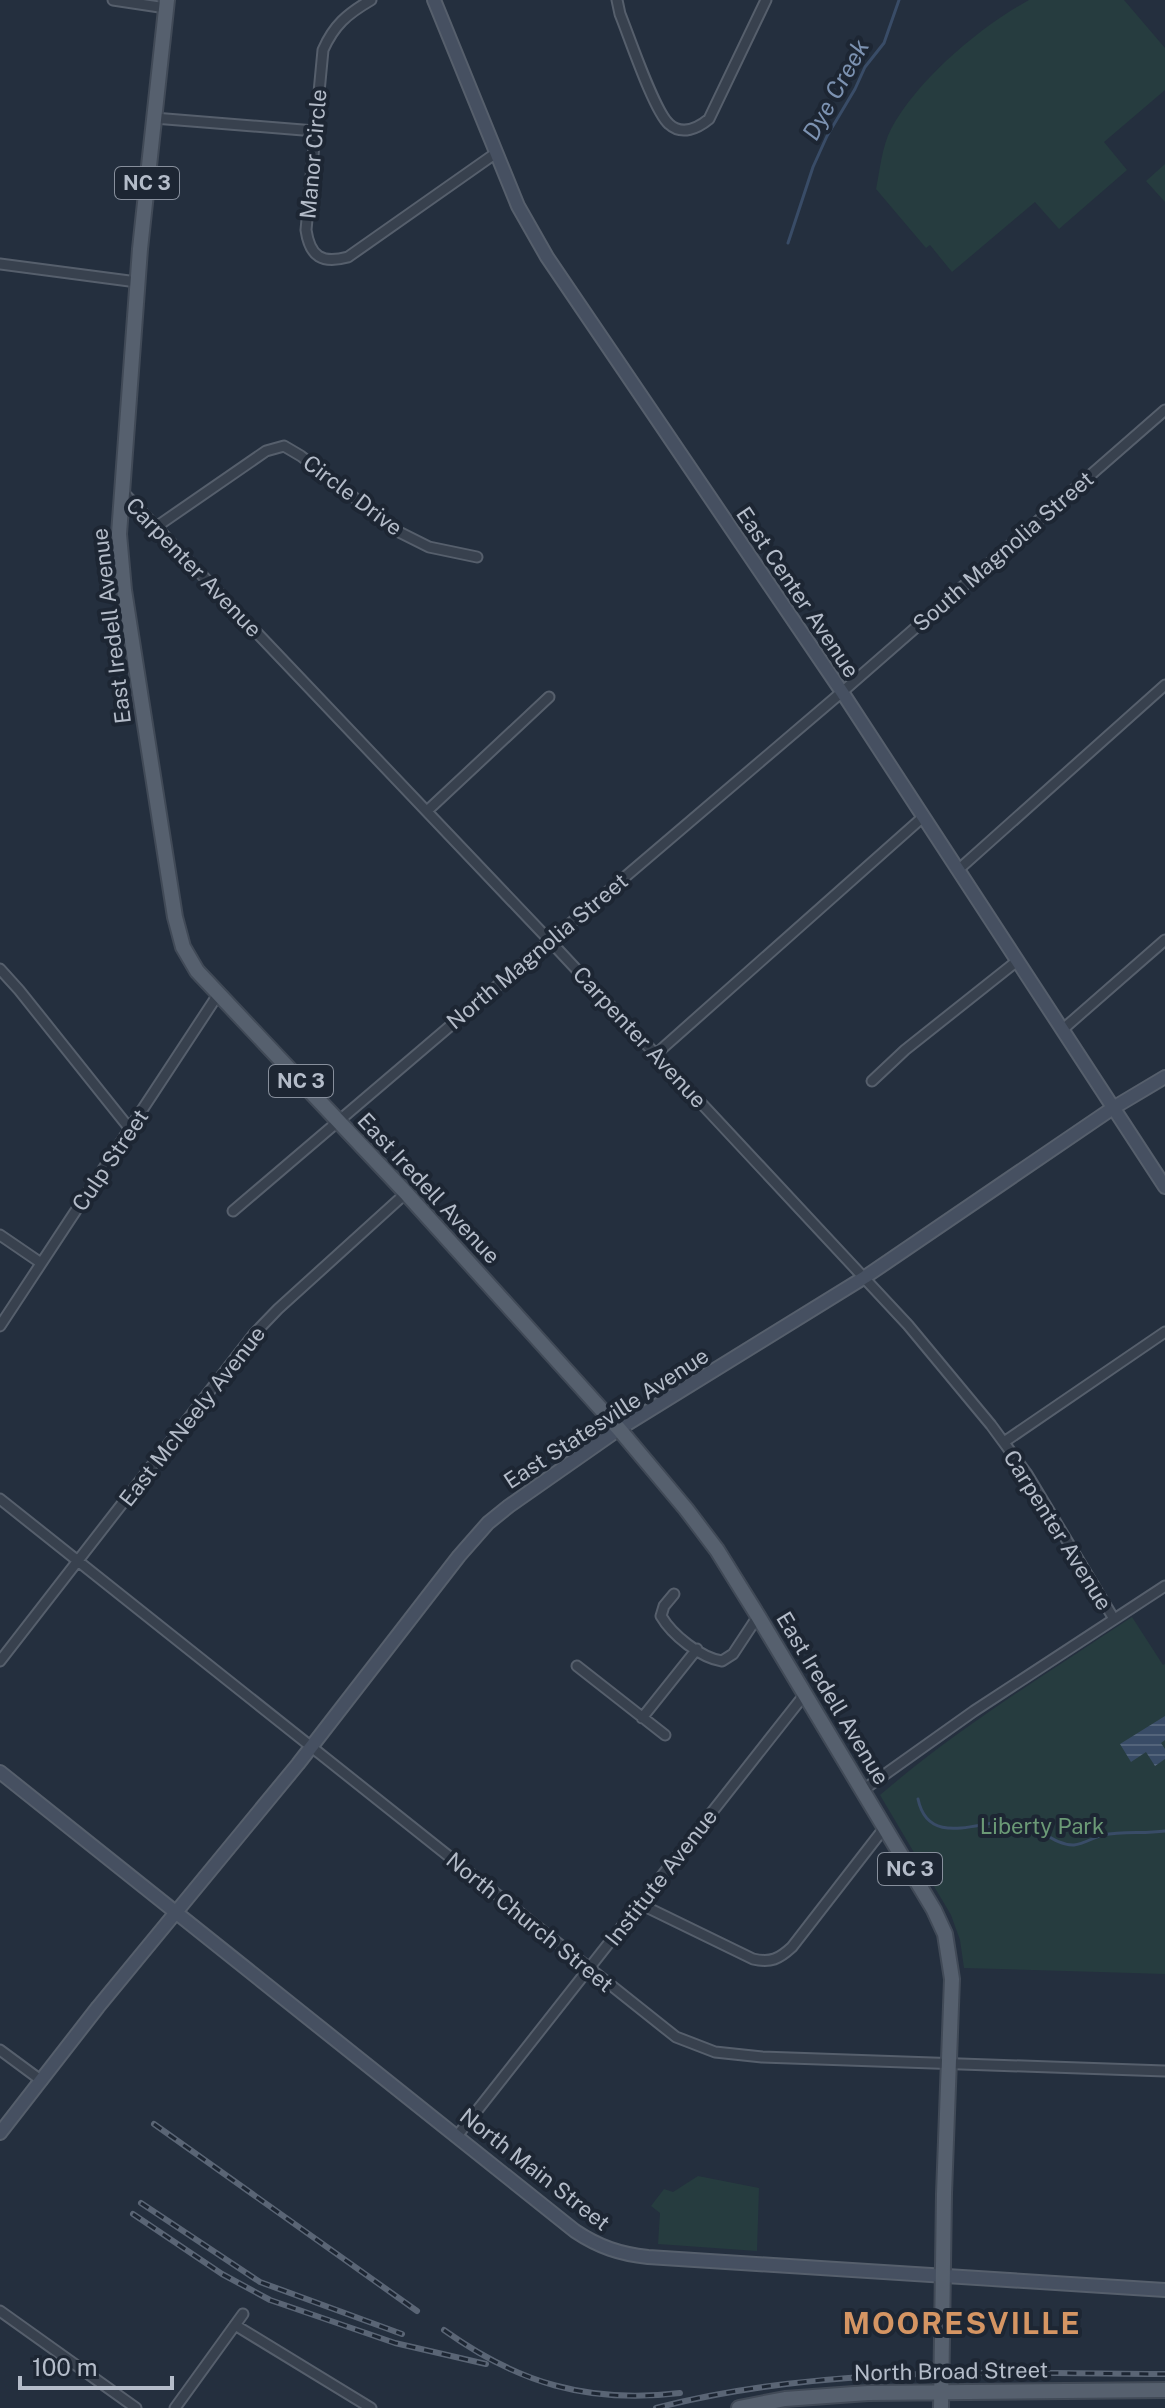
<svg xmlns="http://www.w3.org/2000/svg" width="1165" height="2408" font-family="'Public Sans',sans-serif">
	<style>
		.park { fill: #263c3f }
		.water { fill: url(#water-rules) }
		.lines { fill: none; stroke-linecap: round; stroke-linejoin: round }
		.stream { stroke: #394c67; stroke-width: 3 }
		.street-casing { stroke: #565f6c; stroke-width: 13 }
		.secondary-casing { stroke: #565f6c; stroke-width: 16 }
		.primary-casing { stroke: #414a57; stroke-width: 18 }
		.street { stroke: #38414e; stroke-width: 9 }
		.secondary { stroke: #465061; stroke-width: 12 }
		.primary { stroke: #56606e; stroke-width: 14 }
		.rail-casing { stroke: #5a6575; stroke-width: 6 }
		.rail { stroke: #1d2633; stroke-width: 3; stroke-dasharray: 9; stroke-linecap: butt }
		.labels { text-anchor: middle; stroke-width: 8; stroke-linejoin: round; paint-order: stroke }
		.shield { fill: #1d2633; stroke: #878f9c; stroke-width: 2 }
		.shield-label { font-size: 20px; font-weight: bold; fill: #b4bcc9 }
		.street-label { font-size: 22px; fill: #b4bcc9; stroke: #1d2633 }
		.park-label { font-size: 22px; fill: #6b9a76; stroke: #1d2633 }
		.water-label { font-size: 24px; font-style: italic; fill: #7c92b1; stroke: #1d2633 }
		.district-label { font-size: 30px; font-weight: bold; letter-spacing: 2px; fill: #d59563; stroke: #1d2633 }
	</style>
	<defs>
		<pattern id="water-rules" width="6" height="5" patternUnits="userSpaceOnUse" patternTransform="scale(2)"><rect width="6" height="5" fill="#394c67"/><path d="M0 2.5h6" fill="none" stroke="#53647b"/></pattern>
	</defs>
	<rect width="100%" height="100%" fill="#242f3e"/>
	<path class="park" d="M1029,0H1124L1165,48V90L1104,142L1127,170L1059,229L1035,202L952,272L930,245L926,248L876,189C880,170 882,146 891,129C918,79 980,27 1029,0Z
		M1165,164V202L1146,181Z
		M1132,1617L1163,1665L1165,1664V1974L964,1968L960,1940L951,1915L880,1795C958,1728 1046,1674 1132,1617Z
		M698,2176L759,2188L757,2251L658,2244L660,2213L651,2206L664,2189L673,2192Z"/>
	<path class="water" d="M1165,1716V1740L1161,1743L1165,1749V1759L1155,1766L1146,1752L1131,1762L1120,1744Z"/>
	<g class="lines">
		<path class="stream" d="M788,243L813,167L827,136L855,89L865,67L884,43L899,0
			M918,1799C929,1851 984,1817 1018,1822C1038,1825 1054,1846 1074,1845C1084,1844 1094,1837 1103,1835C1123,1831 1145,1834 1165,1831"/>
		<g class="street-casing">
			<path id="street" d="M113,0L166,8
				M371,0C347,14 334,25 323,50L306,230C310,257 322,264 348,257L496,153
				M617,0L620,14C629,36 654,111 669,124C682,136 698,128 709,119L766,0
				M154,118L315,131
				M0,264L137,282
				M122,491L550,941L908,1325L991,1425L1027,1474L1114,1619
				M156,527L266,451L284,446L301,456L397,531L429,547L477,557
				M427,811L549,697
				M958,870L1165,685
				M0,969L19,990L130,1129
				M1062,1030L1165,940
				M656,1054L923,817
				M872,1081L905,1050L1017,961
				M233,1211L842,692L1165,410
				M0,1235L41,1263
				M0,1326L219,993
				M1004,1442L1165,1332
				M0,1499L676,2037L715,2052L762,2057L1165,2071
				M674,1594L664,1606L661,1616C672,1635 701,1658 722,1661L733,1654L758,1616
				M0,1661L254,1334L278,1309L406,1193
				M577,1666L665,1735
				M642,1718L697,1649
				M863,1790L974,1711L1165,1586
				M640,1904L753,1959C771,1963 779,1959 792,1947L885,1827
				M0,2050L42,2081
				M457,2136L805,1694
				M0,2311L136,2408
				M235,2325L371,2408
				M175,2408L243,2314"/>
		</g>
		<g class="secondary-casing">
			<path id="secondary" d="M434,0L518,206L547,257L842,692L1165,1187
				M0,1772L575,2231C599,2247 620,2254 648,2257L1165,2290
				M0,2133L98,2007L298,1764L459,1556L488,1523L509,1506L619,1429L865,1277L1113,1108L1165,1077"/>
		</g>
		<g class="primary-casing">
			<path id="primary" d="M167,0L140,249L119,534L124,590L175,917L183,947L197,971L406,1193L619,1429L686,1509L717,1550L758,1616L934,1910L945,1934L952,1979L944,2194L941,2408
				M739,2408L785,2399L868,2393L1165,2390"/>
		</g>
		<use href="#street" class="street"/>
		<use href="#secondary" class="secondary"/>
		<use href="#primary" class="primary"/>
		<g class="rail-casing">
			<path id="rail" d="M154,2124L417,2311
				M141,2203L260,2282L402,2334
				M133,2214L222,2274L270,2300L395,2343L486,2364
				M444,2330C518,2383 588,2404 680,2393
				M656,2408C822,2365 996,2373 1165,2374"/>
		</g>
		<use href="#rail" class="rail"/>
	</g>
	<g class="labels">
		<g class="shield">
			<rect x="115" y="167" width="64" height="32" rx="6"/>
			<rect x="269" y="1065" width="64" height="32" rx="6"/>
			<rect x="878" y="1853" width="64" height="32" rx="6"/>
		</g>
		<g class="shield-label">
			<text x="147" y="190">NC 3</text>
			<text x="301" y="1088">NC 3</text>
			<text x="910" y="1876">NC 3</text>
		</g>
		<g class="street-label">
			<text transform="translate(313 154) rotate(-85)" y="8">Manor Circle</text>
			<text transform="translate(353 495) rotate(37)" y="8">Circle Drive</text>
			<text transform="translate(1003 551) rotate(-41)" y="8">South Magnolia Street</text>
			<text transform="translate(194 567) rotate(46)" y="8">Carpenter Avenue</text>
			<text transform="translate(798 592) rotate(56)" y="8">East Center Avenue</text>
			<text transform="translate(111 626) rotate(-97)" y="8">East Iredell Avenue</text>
			<text transform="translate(537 951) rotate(-40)" y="8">North Magnolia Street</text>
			<text transform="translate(640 1037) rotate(47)" y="8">Carpenter Avenue</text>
			<text transform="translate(110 1160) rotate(-56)" y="8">Culp Street</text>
			<text transform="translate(429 1188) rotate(47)" y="8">East Iredell Avenue</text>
			<text transform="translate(192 1416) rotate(-52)" y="8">East McNeely Avenue</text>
			<text transform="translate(606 1418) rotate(-33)" y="8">East Statesville Avenue</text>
			<text transform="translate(1058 1530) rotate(58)" y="8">Carpenter Avenue</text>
			<text transform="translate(833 1698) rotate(59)" y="8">East Iredell Avenue</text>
			<text transform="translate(661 1877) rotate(-52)" y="8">Institute Avenue</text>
			<text transform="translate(530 1922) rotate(39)" y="8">North Church Street</text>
			<text transform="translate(535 2169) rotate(38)" y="8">North Main Street</text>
			<text transform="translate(951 2371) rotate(-1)" y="8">North Broad Street</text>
		</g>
		<g class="park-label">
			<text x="1042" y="1834">Liberty Park</text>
		</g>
		<g class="water-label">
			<text transform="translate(836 90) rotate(-61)" y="8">Dye Creek</text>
		</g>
		<g class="district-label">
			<text x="962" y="2334">MOORESVILLE</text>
		</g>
	</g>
	<path d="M20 2376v12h152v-12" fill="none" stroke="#b4bcc9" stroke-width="4"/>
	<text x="32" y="2376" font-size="24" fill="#b4bcc9" stroke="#1d2633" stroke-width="6" paint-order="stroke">100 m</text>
</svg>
